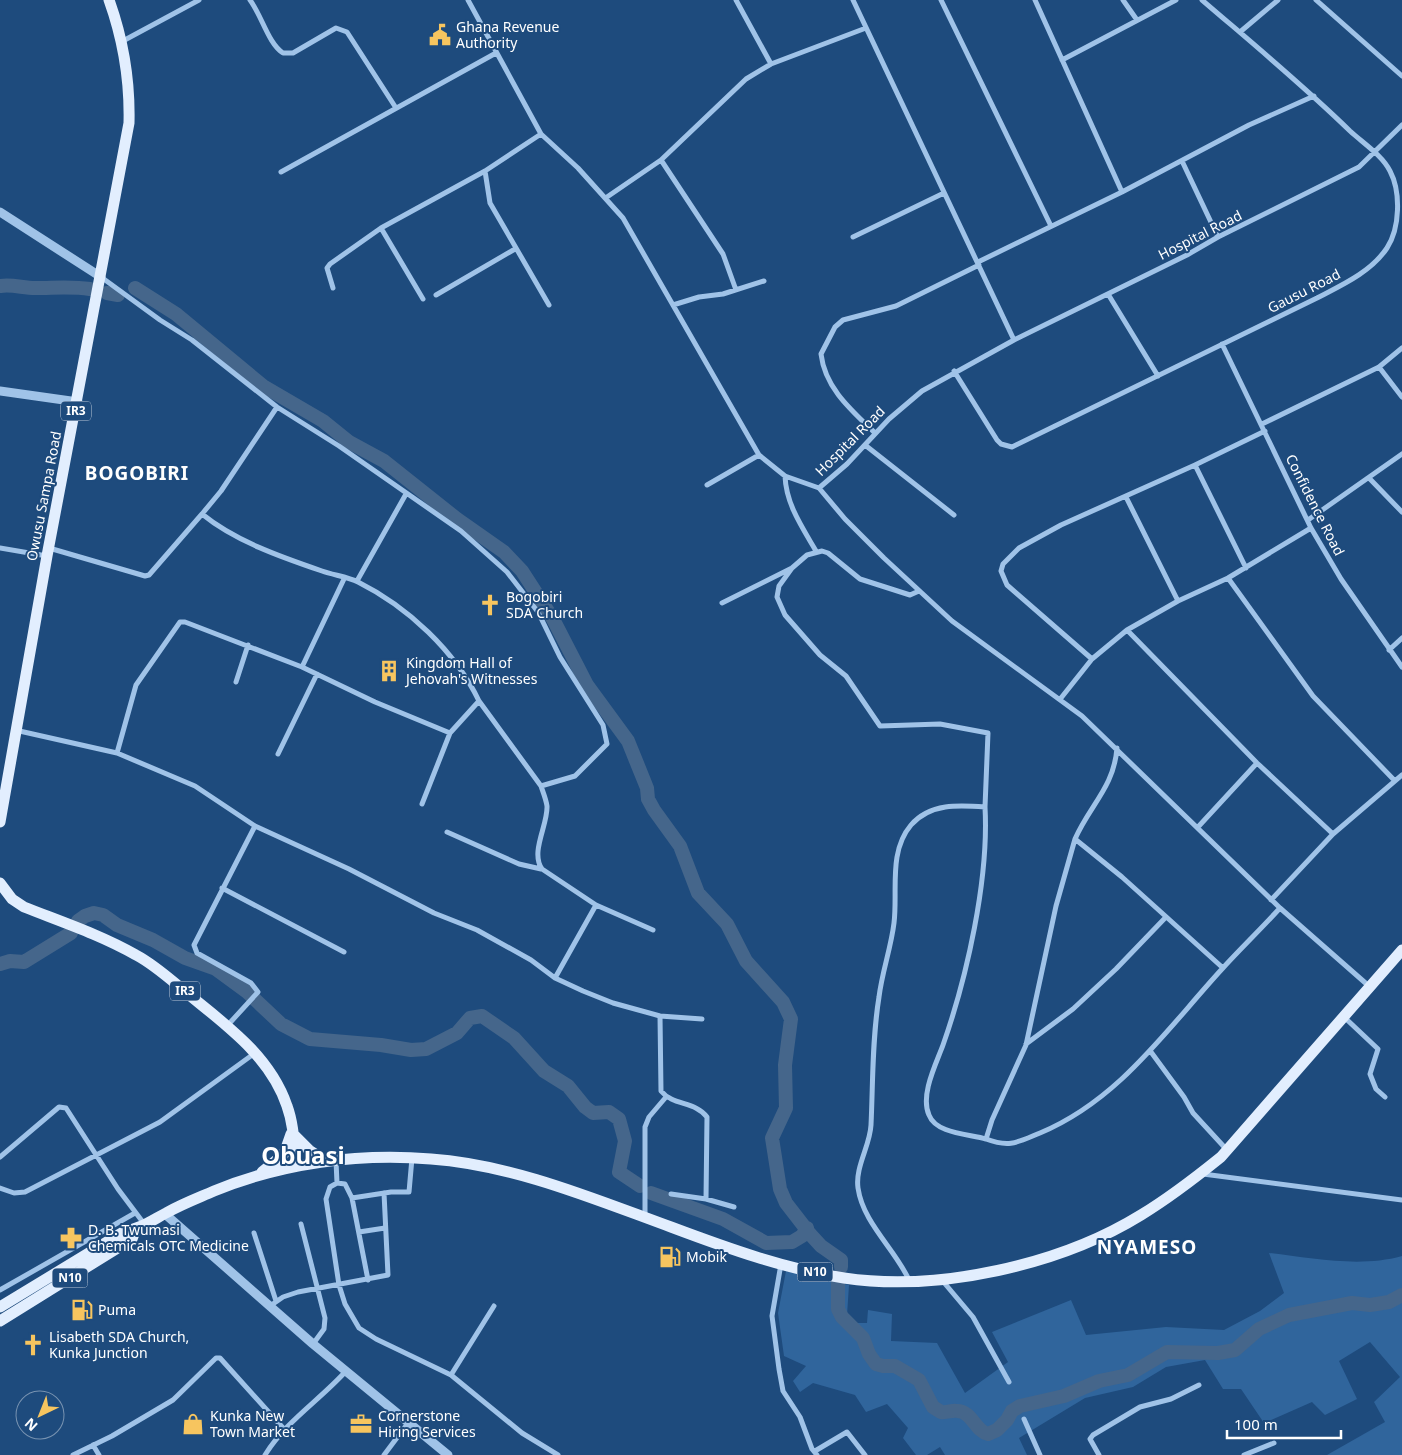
<svg xmlns="http://www.w3.org/2000/svg" width="1402" height="1455" font-family="'Noto Sans',sans-serif">
	<style>
		.green { fill: #30659c }
		.lines { fill: none; stroke-linecap: round; stroke-linejoin: round }
		.river { stroke: #45668b; stroke-width: 14 }
		.minor { stroke: #a0c3e8; stroke-width: 5 }
		.tertiary { stroke: #a0c3e8; stroke-width: 9 }
		.primary { stroke: #e2eefe; stroke-width: 11 }
		.labels { text-anchor: middle; stroke-width: 4; stroke-linejoin: round; paint-order: stroke }
		.shield { fill: #1e4b7d; stroke: #bcc9d8; stroke-width: 1 }
		.shield-label { font-size: 12px; font-weight: bold; fill: #fff }
		.poi-label { font-size: 14px; fill: #fff; stroke: #1e4b7d; text-anchor: start }
		.street-label { font-size: 14px; fill: #fff; stroke: #1e4b7d }
		.district-label { font-size: 19px; font-weight: bold; letter-spacing: 1px; fill: #fff; stroke: #1e4b7d }
		.town-label { font-size: 24px; font-weight: bold; fill: #fff; stroke: #1e4b7d }
	</style>
	<rect width="100%" height="100%" fill="#1e4b7d"/>
	<path class="green" d="M1269,1253C1312,1258 1360,1268 1402,1256V1455H1327L1385,1422L1374,1402L1400,1377L1370,1342L1339,1361L1357,1399L1325,1415L1312,1402L1264,1423L1241,1389H1223L1205,1360L1166,1367L1133,1387L1085,1398L1019,1438L1027,1455H945L940,1447L927,1455H916L903,1438L908,1428L887,1404L866,1412L855,1395L813,1383L800,1392L793,1381L806,1366L784,1356L778,1313L786,1271L849,1285L847,1315L855,1323H867L868,1310L892,1314L891,1341L937,1343L965,1393L1008,1362L992,1332L1071,1300L1086,1335L1166,1327L1224,1330L1260,1311L1284,1293Z"/>
	<g class="lines">
		<path class="river" d="M0,286C12,284 23,288 35,288C54,288 71,286 90,289
			M135,288L176,314L263,386L323,421L349,442L384,461L457,519L504,552L522,571L553,619L587,685L628,741L647,788L648,799L654,810L680,846L698,893L727,924L746,961L783,1002L791,1019L785,1065L786,1108L772,1138L780,1189L786,1203L810,1234L821,1246L841,1260V1267
			M107,293L118,295
			M78,921L85,916L94,913L103,915L117,925L153,940L185,958L216,969L246,991L281,1024L310,1039L381,1045L411,1050L426,1049L457,1033L470,1018L482,1016L514,1038L544,1071L568,1086L585,1107L593,1113L609,1112L619,1119L625,1141L619,1172L640,1186
			M0,964L10,961L24,962L71,933
			M651,1193L723,1219L766,1243L792,1242L802,1236L807,1228
			M838,1283V1309L842,1317L863,1338L869,1354L876,1364L883,1366H895L919,1380L933,1407L941,1412C947,1413 952,1410 957,1411C972,1411 975,1431 988,1434L997,1430L1007,1420L1012,1411L1020,1406L1064,1396L1099,1381L1128,1375L1167,1352L1218,1353L1235,1350L1259,1329L1289,1315L1352,1303L1370,1305L1389,1302L1402,1295"/>
		<path class="minor" d="M250,0C262,16 268,43 283,53H293L336,28L347,32L396,108
			M468,0L541,134L578,168L623,218L759,455L785,476L819,488
			M736,0L771,64
			M853,0L1014,340
			M941,0L1051,226
			M1123,0L1137,20
			M1316,0L1402,76
			M1240,32L1278,0
			M121,42L199,0
			M1062,60L1176,0
			M661,160L723,254L736,290
			M1182,161L1218,237
			M485,171L490,203L549,305
			M281,172L496,53
			M1122,192L1249,125L1314,96
			M607,197L661,160L746,79L771,64L866,28
			M381,228L423,299
			M853,237L944,193
			M978,262L1122,192L1035,0
			M101,277L160,320L192,340L277,407L339,446L461,531L507,572L538,612L560,657L603,725L607,744L575,776L541,786L479,701
			M333,288L327,268L330,264L381,228L485,171L541,134
			M1108,294L1158,376
			M436,295L515,249
			M673,305L699,297L723,294L764,281
			M1222,344L1311,528L1341,579L1402,667
			M1379,367L1402,397
			M954,371L997,440L1001,444L1012,447L1317,298C1342,285 1371,272 1387,248C1400,228 1401,192 1390,171C1382,155 1363,143 1350,131C1303,85 1252,43 1202,0
			M1262,424L1379,367L1402,348
			M875,433C851,410 825,388 821,354L835,327L843,320L896,306L979,265
			M865,445L954,515
			M1195,465L1265,431
			M785,476C786,504 802,527 816,551
			M1369,478L1402,512
			M707,485L759,455
			M819,488L845,519L884,558L952,621L1082,716L1280,908L1370,987
			M819,488L847,464L889,419L922,391L1014,340L1187,255L1218,237L1359,167L1402,125
			M1126,497L1178,601
			M1308,520L1402,454
			M0,548L47,556
			M49,548L145,576L149,575L202,514
			M1228,578L1313,696L1395,781
			M357,581L406,494
			M919,591L910,595L860,579L828,553L822,551L807,555L792,568L779,586L777,597L785,615L820,655L846,676L880,726L940,724L988,733L985,807
			M722,603L792,568
			M1127,630L1257,763L1333,834
			M1389,650L1402,638
			M1092,659L1007,585L1001,571L1003,564L1019,548L1061,525L1195,465L1246,568
			M302,667L344,579
			M236,682L248,645
			M1061,698L1092,659L1127,630L1178,601L1228,578L1311,528
			M15,730L117,753L195,786L255,826L349,869L434,913L477,930L531,960L555,978L583,991L613,1003L660,1016L702,1019
			M1117,748C1114,787 1090,805 1075,839L1122,877L1223,968
			M117,753L136,685L180,622H185L302,667L375,702L450,733L479,701C455,651 408,607 358,582C348,577 333,575 322,571C281,557 235,541 202,514L221,491L277,407
			M278,754L317,674
			M541,786C543,792 546,799 547,806C548,825 530,852 542,869L596,905L653,930
			M422,804L450,733
			M1198,827L1257,763
			M447,832L519,864L541,869
			M1075,839L1056,906L1026,1045L992,1120L986,1139C1010,1148 1018,1142 1040,1133C1119,1100 1166,1030 1222,969C1241,948 1261,929 1280,908
			M222,888L344,952
			M1271,900L1333,834L1402,775
			M555,978L596,905
			M660,1016L661,1091C673,1106 695,1101 707,1117L706,1199
			M1344,1017L1378,1049L1370,1074L1376,1089L1385,1097
			M227,1026L258,992L251,983L197,953L194,945L255,826
			M1026,1044L1073,1009L1116,969L1166,917
			M1151,1052L1184,1097L1193,1113L1227,1150
			M0,1157L59,1107L66,1108L118,1189L145,1225
			M336,1161L337,1183L330,1187L326,1199L339,1285L345,1304L359,1328L376,1339L451,1375L522,1433L558,1455
			M1203,1174L1402,1200
			M337,1183L345,1184L352,1198L368,1280
			M0,1188L14,1193L25,1192L160,1122L255,1053
			M671,1194L706,1199L734,1207
			M352,1198L391,1192H409L412,1158
			M645,1217V1127L649,1117L666,1097
			M301,1224L325,1318L324,1329L313,1344
			M359,1232L385,1228
			M254,1233L276,1301
			M781,1264L772,1316L779,1369L783,1391L800,1417L812,1449L817,1455
			M941,1279L973,1317L1009,1382
			M909,1280C895,1249 863,1223 858,1188C855,1167 870,1146 871,1125C873,1083 872,1040 879,997C882,972 891,948 894,923C898,892 888,852 911,825C930,803 959,805 985,807C989,879 967,977 943,1045C936,1064 920,1095 929,1115C936,1134 970,1134 986,1139
			M0,1290L135,1213
			M270,1306L283,1297L298,1292L388,1275L384,1193
			M451,1375L494,1306
			M1024,1419L1040,1455
			M93,1445L99,1455
			M815,1451L847,1432L865,1455
			M73,1455L112,1436L173,1400L216,1358H220L284,1429
			M265,1455C286,1421 320,1400 346,1371
			M384,1455L408,1423
			M1099,1455L1090,1439L1093,1435L1140,1407L1171,1399L1199,1385
			M1244,1455L1274,1443"/>
		<path class="tertiary" d="M0,212L101,277
			M0,391L78,402
			M165,1214L313,1344L448,1455"/>
		<path class="primary" d="M0,822L47,556L129,123C130,82 123,39 109,0
			M0,883L12,899L24,907C62,922 101,935 136,955C155,965 171,980 188,994C226,1025 270,1056 287,1106C294,1125 294,1145 296,1166
			M294,1135L309,1150L326,1161
			M262,1172L284,1154L291,1134
			M0,1307L125,1231C142,1228 151,1221 166,1213C182,1204 198,1198 214,1191C282,1163 358,1153 431,1159C514,1165 594,1199 671,1227C727,1248 785,1269 844,1278C939,1292 1060,1265 1141,1215C1169,1198 1195,1178 1221,1157L1402,950
			M0,1321L132,1239L135,1231"/>
	</g>
	<defs>
		<g id="civic-bare" transform="scale(1.725)"><path d="M-.6-6.5H3V-4.5H.6V-3L4-1V1h2V6H-6V1h2V-1L-.6-3ZM-1.2 2.5V6h2.4V2.5Z" fill="#f7c55f" stroke="#1e4b7d" stroke-width="2.5" paint-order="stroke"/></g>
		<g id="church-bare" transform="scale(1.725)"><path d="M-1.2-6h2.4v3.5h3.3v2.4h-3.3V6h-2.4V-.1h-3.3v-2.4h3.3Z" fill="#f7c55f" stroke="#1e4b7d" stroke-width="2.5" paint-order="stroke"/></g>
		<g id="building-bare" transform="scale(1.725)"><path d="M-4-6H4V6H1V3H-1V6H-4ZM-2.5-4.3h1.7v1.8h-1.7ZM.8-4.3h1.7v1.8H.8ZM-2.5-1h1.7V.8h-1.7ZM.8-1h1.7V.8H.8Z" fill="#f7c55f" stroke="#1e4b7d" stroke-width="2.5" paint-order="stroke"/></g>
		<g id="pharmacy-bare" transform="scale(1.725)"><path d="M-2-6h4v4h4v4h-4v4h-4v-4h-4v-4h4Z" fill="#f7c55f" stroke="#1e4b7d" stroke-width="2.5" paint-order="stroke"/></g>
		<g id="fuel-bare" transform="scale(1.725)"><path d="M-5.5-6h7V0h2V4h1.3V-2.5L3-4.5l.8-.8L6-3V5H2.5V1h-1V6h-7ZM-4.2-4.7v3.2H.2V-4.7Z" fill="#f7c55f" stroke="#1e4b7d" stroke-width="2.5" paint-order="stroke"/></g>
		<g id="shop-bare" transform="scale(1.725)"><path d="M-5-2.5h2.3a2.7 3.5 0 0 1 5.4 0H5L5.5 6h-11ZM-1.5-2.5h3a1.5 2.3 0 0 0-3 0Z" fill="#f7c55f" stroke="#1e4b7d" stroke-width="2.5" paint-order="stroke"/></g>
		<g id="office-bare" transform="scale(1.725)"><path d="M-6-3h4V-5.5h4V-3h4V5H-6ZM-1-4.5V-3h2v-1.5ZM-6 0V1H6V0Z" fill="#f7c55f" stroke="#1e4b7d" stroke-width="2.5" paint-order="stroke"/></g>
	</defs>
	<g fill-rule="evenodd">
		<use href="#civic-bare" x="440" y="35"/>
		<use href="#church-bare" x="490" y="605"/>
		<use href="#building-bare" x="389" y="671"/>
		<use href="#pharmacy-bare" x="71" y="1238"/>
		<use href="#fuel-bare" x="670" y="1257"/>
		<use href="#fuel-bare" x="82" y="1310"/>
		<use href="#church-bare" x="33" y="1345"/>
		<use href="#shop-bare" x="193" y="1424"/>
		<use href="#office-bare" x="361" y="1424"/>
	</g>
	<g class="labels">
		<g class="shield">
			<rect x="61" y="401.5" width="30" height="19" rx="4"/>
			<rect x="170" y="981.5" width="30" height="19" rx="4"/>
			<rect x="797.5" y="1262.5" width="35" height="19" rx="4"/>
			<rect x="52.5" y="1268.5" width="35" height="19" rx="4"/>
		</g>
		<g class="shield-label">
			<text x="76" y="415">IR3</text>
			<text x="185" y="995">IR3</text>
			<text x="815" y="1276">N10</text>
			<text x="70" y="1282">N10</text>
		</g>
		<g class="poi-label">
			<text x="456" y="32">Ghana Revenue<tspan x="456" dy="16">Authority</tspan></text>
			<text x="506" y="602">Bogobiri<tspan x="506" dy="16">SDA Church</tspan></text>
			<text x="406" y="668">Kingdom Hall of<tspan x="406" dy="16">Jehovah's Witnesses</tspan></text>
			<text x="88" y="1235">D. B. Twumasi<tspan x="88" dy="16">Chemicals OTC Medicine</tspan></text>
			<text x="686" y="1262">Mobik</text>
			<text x="98" y="1315">Puma</text>
			<text x="49" y="1342">Lisabeth SDA Church,<tspan x="49" dy="16">Kunka Junction</tspan></text>
			<text x="210" y="1421">Kunka New<tspan x="210" dy="16">Town Market</tspan></text>
			<text x="378" y="1421">Cornerstone<tspan x="378" dy="16">Hiring Services</tspan></text>
		</g>
		<g class="street-label">
			<text transform="translate(1200 235) rotate(-27)" y="5">Hospital Road</text>
			<text transform="translate(1304 291) rotate(-27)" y="5">Gausu Road</text>
			<text transform="translate(850 441) rotate(-45)" y="5">Hospital Road</text>
			<text transform="translate(44 496) rotate(-79)" y="5">Owusu Sampa Road</text>
			<text transform="translate(1315 505) rotate(63)" y="5">Confidence Road</text>
		</g>
		<g class="district-label">
			<text x="137" y="480">BOGOBIRI</text>
			<text x="1147" y="1254">NYAMESO</text>
		</g>
		<g class="town-label">
			<text x="303" y="1164">Obuasi</text>
		</g>
	</g>
	<g transform="translate(40 1415) rotate(223)"><circle r="24" fill="#1e4b7d" stroke="#7893b1"/>
	<path d="M0-4L9 19L0 12L-9 19Z" fill="#f7c55f"/>
	<text y="-8" font-size="14" font-weight="bold" text-anchor="middle" fill="#ffffff">N</text>
	</g>
	<path d="M1227 1430v8h114v-8" fill="none" stroke="#ffffff" stroke-width="2.5"/>
	<text x="1234" y="1430" font-size="15" fill="#ffffff" stroke="#1e4b7d" stroke-width="4" paint-order="stroke">100 m</text>
</svg>
